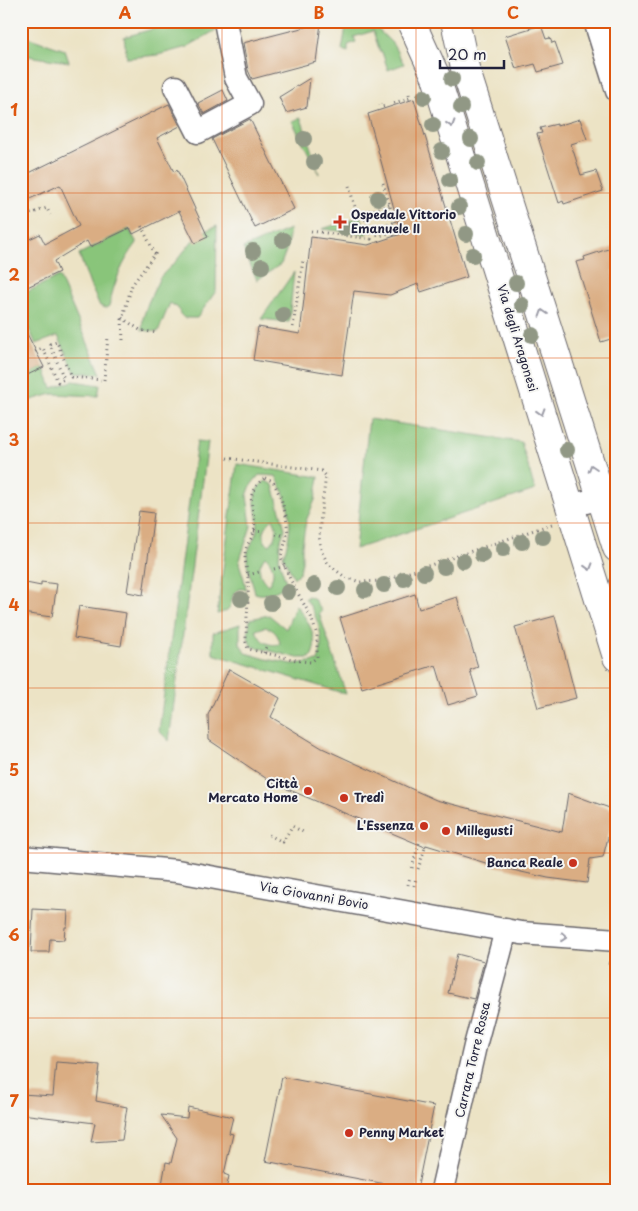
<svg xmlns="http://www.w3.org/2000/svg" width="638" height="1211" font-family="'Playpen Sans',sans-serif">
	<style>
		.green { fill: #89c57a; stroke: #56745a; fill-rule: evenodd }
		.building { fill: #daad83 }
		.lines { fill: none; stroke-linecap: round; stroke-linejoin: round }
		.minor-casing { stroke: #69666b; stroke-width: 25 }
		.major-casing { stroke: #69666b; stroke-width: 30 }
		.path { stroke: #69666b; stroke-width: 3; stroke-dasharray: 1 4; stroke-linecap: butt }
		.minor { stroke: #fff; stroke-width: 22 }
		.major { stroke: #fff; stroke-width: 28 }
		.tree { fill: #919885 }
		.oneway { stroke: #9c9ca7 }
		.grid { fill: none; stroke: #de560e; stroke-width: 1; stroke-opacity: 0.55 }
		.poi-dot { fill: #c8321e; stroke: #f6f6f2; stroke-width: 2 }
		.labels { text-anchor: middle; stroke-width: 4; stroke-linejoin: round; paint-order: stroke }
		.poi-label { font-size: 12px; font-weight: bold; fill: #22223b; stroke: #f6f6f2; text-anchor: start }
		.street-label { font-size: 12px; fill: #22223b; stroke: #f6f6f2 }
		.neatline { fill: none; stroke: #de560e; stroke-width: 2 }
		.grid-label { font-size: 16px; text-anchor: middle; font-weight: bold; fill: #de560e }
	</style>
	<rect width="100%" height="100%" fill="#f6f6f2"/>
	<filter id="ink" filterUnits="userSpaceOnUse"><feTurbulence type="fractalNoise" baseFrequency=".02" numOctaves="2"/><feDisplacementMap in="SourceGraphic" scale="10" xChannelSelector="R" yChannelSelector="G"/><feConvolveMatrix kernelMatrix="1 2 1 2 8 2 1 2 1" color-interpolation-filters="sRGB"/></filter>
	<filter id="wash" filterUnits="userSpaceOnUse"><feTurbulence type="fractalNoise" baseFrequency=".0096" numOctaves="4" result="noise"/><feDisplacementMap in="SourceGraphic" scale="20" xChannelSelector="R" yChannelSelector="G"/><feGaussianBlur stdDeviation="1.12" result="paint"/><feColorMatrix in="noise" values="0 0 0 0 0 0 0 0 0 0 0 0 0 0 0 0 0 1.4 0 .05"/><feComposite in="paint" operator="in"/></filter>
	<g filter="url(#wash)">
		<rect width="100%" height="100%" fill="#ece3c5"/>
		<path class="green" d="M182,21H213L216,30L187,47L158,55L127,58L124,37Z
			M347,21H369L392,43L404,64L388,70L382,52H380L373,31L354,37L356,42L348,45V52L342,50Z
			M21,35L65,50L69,62L21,55Z
			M301,118L319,174L292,121Z
			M361,217L367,234L322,229Z
			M217,226L216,291L197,318H184L180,314L178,308L170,303L158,332L142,330L143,318L148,303L160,277L177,260L198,234Z
			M129,229L137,243C122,262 114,283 109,306L106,308L100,306L90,285L79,254Z
			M290,229L287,248L281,264L257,280L243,248Z
			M294,272L289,322L261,319Z
			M59,276L101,374L75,372L58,336L36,344L21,312V295Z
			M44,367L52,388L73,381L100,385L98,396L52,394L21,403V378Z
			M369,419L521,442L535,490L355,549Z
			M197,441L208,442L169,741L159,731Z
			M237,464L319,477L315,500L306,521L302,545V561L300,572L294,578L283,556C295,527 290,503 276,476L259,475L251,485L247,496L251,526L239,563L244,579L246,589H239L234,593C230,605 232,611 217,614Z
			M266,481L273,485L285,529L280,542L279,560L287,585C278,591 265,597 255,593C253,582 247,570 247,559C247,549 254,541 257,530C261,513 245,494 266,481ZM273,519C279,529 277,537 270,545L265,542C262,531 265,526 273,519ZM265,556C274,564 276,574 268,585C258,576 257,567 265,556Z
			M308,596L313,598L322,611L319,613L346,694L213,654V633L240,624V644L246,653L266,659L293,664L318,661C326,639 318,617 305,598Z
			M296,605C307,619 322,641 310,658H298L251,646L248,637L250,619L269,615L286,629ZM265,627C275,630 278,634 280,644C268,646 261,643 256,630Z"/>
		<g id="blocks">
			<path class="building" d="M321,23L316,62L252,79L248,70L243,43Z
				M541,25L546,39L550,38L552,43L555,42L563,65L538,72L535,64L516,69L505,36Z
				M310,78L307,107L286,113L279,97Z
				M223,90L228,101L204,114L198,103Z
				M414,99L467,277L421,292L418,284L390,295L354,291L342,375L253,360L258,327L300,334L311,237L368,245L401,234L368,114Z
				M169,104L180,126L157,138L174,172L177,170L208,237L195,243L179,211L133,234L130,228L90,247L87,241L54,261L59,272L21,290V243L40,234L45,244L79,226L60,185L21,203V177Z
				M250,119L294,209L255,228L212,139Z
				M580,119L587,139L571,144L581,175L596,171L603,191L564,204L563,201L559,203L537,134L542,133L540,128L557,124V126Z
				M617,246V270L612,271L617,287V337L601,342L576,262L585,260L584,257Z
				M21,322L44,367L21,378Z
				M139,511L154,513L143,595L127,592Z
				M21,582L41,586V582L57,584L52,617L21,613Z
				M415,594L419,609L457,597L478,667L470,670L478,696L448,705L436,665L362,688L340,618Z
				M79,606L126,613L121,646L74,638Z
				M555,616L576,698L538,708L515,627Z
				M229,669L280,698L271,717L322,748L436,800L562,832L568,793L615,810L603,857L590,859L587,883L548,878L499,867L426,845L425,847L273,783L209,740L208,715Z
				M33,909L68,911L67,927H65L64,940L50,939L49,952H31Z
				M457,954L484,961L474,999L448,993Z
				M56,1062L100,1065L96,1101L127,1107L122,1140L91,1142L95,1123L21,1114V1094L53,1096Z
				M282,1077L434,1106L417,1190L265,1161Z
				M188,1107L233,1117L229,1133L233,1134L224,1174L229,1176L226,1190H161L166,1162L171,1163L177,1138L161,1115L187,1118Z"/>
		</g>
	</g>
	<g filter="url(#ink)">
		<use href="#blocks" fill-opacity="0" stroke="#69666b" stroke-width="1"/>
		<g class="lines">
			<g class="minor-casing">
				<path id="minor" d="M595,21L617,91
					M175,87L198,132L250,104L236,78L225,21
					M570,506L601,498L617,497
					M21,857L177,871L521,933L617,940
					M442,1190L475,1046L506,930"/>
			</g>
			<g class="major-casing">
				<path id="major" d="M455,21L465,68L617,548
					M411,22L436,77L617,657"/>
			</g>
			<path class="path" d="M394,103L410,98L409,94
				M380,104L381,107L386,106
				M383,183L397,229L393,232
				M349,186L357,214
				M369,211L390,205
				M21,217L47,208L50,215
				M311,231L371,239L363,212
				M394,236L393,232L379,236L376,235L375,232L377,229L395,222
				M122,318L140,330L157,333
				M293,327L303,260
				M123,340L122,320L132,285L155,254L140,223
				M35,351L43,348L58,382L64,379L50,344L57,342L71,377L101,380
				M104,380L108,337
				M227,458L322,471L326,476L321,512L319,537L321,550L328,564L345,577L360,582L383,581L552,524
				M265,478L273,481L281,498L286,516L288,533L281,557L290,579L311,617L317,635V657L311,662L301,661L248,649L246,642C246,621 249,600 248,580C248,569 243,560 246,549C247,543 253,538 254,531C258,511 240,495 265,478Z
				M254,531L264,532
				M276,534L286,536
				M274,569L285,566
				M248,575L259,572
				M264,653L267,644
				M269,835L283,842L292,826L305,833
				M412,868L419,843
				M418,869L426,845
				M408,885L410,877
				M414,886L416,878
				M608,963L617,965"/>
			<use href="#minor" class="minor"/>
			<use href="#major" class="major"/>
		</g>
		<g class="tree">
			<circle cx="452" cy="79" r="8"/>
			<circle cx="424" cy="97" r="8"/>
			<circle cx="461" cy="107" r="8"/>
			<circle cx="433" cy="125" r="8"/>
			<circle cx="304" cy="139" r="8"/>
			<circle cx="471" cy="139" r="8"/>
			<circle cx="442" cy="151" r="8"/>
			<circle cx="314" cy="162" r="8"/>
			<circle cx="478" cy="163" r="8"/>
			<circle cx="450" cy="180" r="8"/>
			<circle cx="378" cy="198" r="8"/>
			<circle cx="459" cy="207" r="8"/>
			<circle cx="344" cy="228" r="8"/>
			<circle cx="466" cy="234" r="8"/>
			<circle cx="283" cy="240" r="8"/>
			<circle cx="253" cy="251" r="8"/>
			<circle cx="473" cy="255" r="8"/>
			<circle cx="262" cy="266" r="8"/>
			<circle cx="516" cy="283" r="8"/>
			<circle cx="522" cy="305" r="8"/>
			<circle cx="283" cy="315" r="8"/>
			<circle cx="532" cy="335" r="8"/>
			<circle cx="567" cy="450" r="8"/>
			<circle cx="543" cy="537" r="8"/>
			<circle cx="522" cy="542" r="8"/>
			<circle cx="503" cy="549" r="8"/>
			<circle cx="482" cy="555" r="8"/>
			<circle cx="463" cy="561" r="8"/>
			<circle cx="444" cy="567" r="8"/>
			<circle cx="424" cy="573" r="8"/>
			<circle cx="404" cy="579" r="8"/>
			<circle cx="314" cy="585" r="8"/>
			<circle cx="384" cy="585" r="8"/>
			<circle cx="338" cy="588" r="8"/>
			<circle cx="365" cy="590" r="8"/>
			<circle cx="288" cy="592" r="8"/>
			<circle cx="241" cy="599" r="8"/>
			<circle cx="271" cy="603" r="8"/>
		</g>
		<defs><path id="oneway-chevron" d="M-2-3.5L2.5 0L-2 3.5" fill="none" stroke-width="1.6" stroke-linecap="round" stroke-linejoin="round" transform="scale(1.25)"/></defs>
		<g class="oneway">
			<use href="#oneway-chevron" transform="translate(451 124) rotate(73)"/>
			<use href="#oneway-chevron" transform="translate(543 313) rotate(-108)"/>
			<use href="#oneway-chevron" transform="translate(541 412) rotate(73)"/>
			<use href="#oneway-chevron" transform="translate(592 468) rotate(-108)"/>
			<use href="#oneway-chevron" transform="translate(589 567) rotate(73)"/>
			<use href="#oneway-chevron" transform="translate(564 937) rotate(5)"/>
		</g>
	</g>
	<path class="grid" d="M222,21V1190M416,21V1190M21,193H617M21,358H617M21,523H617M21,688H617M21,853H617M21,1018H617"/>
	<g class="poi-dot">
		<path d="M337.5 214.5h5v5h5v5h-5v5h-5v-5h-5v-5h5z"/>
		<circle cx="308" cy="791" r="5"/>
		<circle cx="344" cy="798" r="5"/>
		<circle cx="424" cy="826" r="5"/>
		<circle cx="446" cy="831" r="5"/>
		<circle cx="573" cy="863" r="5"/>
		<circle cx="349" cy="1133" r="5"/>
	</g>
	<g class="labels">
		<g class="poi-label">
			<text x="351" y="219">Ospedale Vittorio<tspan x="351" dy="14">Emanuele II</tspan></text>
			<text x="298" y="788" text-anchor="end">Città<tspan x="298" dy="14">Mercato Home</tspan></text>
			<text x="354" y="802">Tredì</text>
			<text x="414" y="830" text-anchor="end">L'Essenza</text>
			<text x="456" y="835">Millegusti</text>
			<text x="563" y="867" text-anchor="end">Banca Reale</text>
			<text x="359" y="1137">Penny Market</text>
		</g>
		<g class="street-label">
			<text transform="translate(517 338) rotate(73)" y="4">Via degli Aragonesi</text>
			<text transform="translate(314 896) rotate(10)" y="4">Via Giovanni Bovio</text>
			<text transform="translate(473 1060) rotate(-77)" y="4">Carrara Torre Rossa</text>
		</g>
	</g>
	<rect width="638" height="1211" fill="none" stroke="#f6f6f2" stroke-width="55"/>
	<path d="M440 60v8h64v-8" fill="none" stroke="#22223b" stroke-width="2.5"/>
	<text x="448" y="60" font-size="15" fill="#22223b" stroke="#f6f6f2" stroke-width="4" paint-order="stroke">20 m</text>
	<rect x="28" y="28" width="582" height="1156" class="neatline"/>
	<g class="grid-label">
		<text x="125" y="19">A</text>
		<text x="319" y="19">B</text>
		<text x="513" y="19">C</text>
		<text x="14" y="116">1</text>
		<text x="14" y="281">2</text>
		<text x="14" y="446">3</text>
		<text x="14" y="611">4</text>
		<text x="14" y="776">5</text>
		<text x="14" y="941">6</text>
		<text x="14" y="1107">7</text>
	</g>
</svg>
